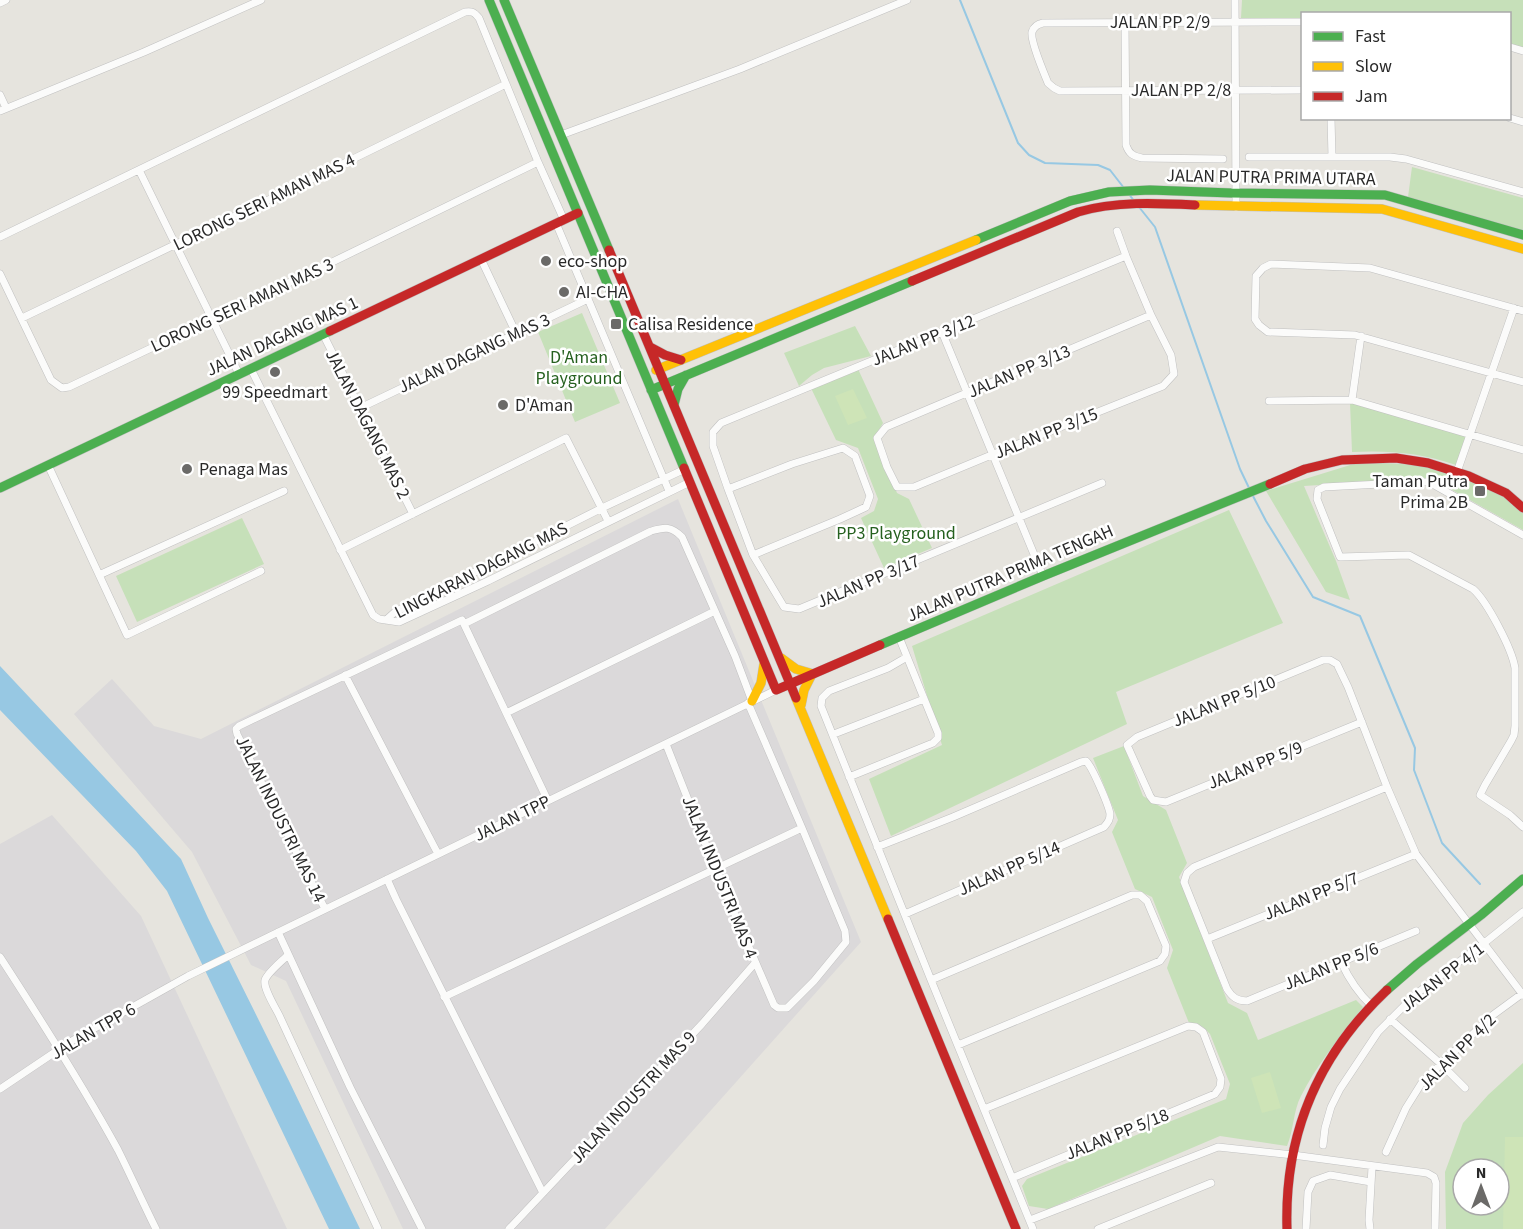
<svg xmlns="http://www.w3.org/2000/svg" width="1523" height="1229" font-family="'Source Sans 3',sans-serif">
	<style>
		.industrial { fill: #dbd9da }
		.green { fill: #c6e0b9; fill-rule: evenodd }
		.pitch { fill: #cee4b7 }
		.water { fill: #97c8e3 }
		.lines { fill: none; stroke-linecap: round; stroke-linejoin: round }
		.stream { stroke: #97c8e3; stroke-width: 2 }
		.street-casing { stroke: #c0c0c0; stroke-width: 8 }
		.fast-casing { stroke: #c0c0c0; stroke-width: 10 }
		.slow-casing { stroke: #c0c0c0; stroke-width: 10 }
		.jam-casing { stroke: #c0c0c0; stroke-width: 10 }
		.street { stroke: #fbfbfa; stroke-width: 7 }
		.fast { stroke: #4caf50; stroke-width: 9 }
		.slow { stroke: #ffc107; stroke-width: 9 }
		.jam { stroke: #c62828; stroke-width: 9 }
		.poi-dot { fill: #6b6a68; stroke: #fff; stroke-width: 2 }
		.labels { text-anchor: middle; stroke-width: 5; stroke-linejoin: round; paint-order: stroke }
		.street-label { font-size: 18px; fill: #292929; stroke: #fff }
		.poi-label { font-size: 18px; fill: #292929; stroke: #fff; text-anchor: start }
		.park-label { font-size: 18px; fill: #25601e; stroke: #fff }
	</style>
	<rect width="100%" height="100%" fill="#e6e4de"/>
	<path class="industrial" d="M678,499L861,942L605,1229H403L286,981L251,965L192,852L74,714L112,679L154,726L201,739Z
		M52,815L141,916L287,1229H0V844Z"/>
	<path class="green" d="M1242,0H1523V48L1510,44V14H1302V18H1241Z
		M1412,167L1523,198V231L1408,197Z
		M582,313L620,403L575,422L538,332Z
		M855,326L871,356L824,368L812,375L799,386L784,353Z
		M858,369L883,423L875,437L897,493L909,499L932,548L884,568L861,518L874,511L878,499L858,448L836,440L810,386Z
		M1350,403L1467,436L1456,465C1422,453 1388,450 1352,452Z
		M1360,462L1421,465L1469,480L1507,497L1523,513V530L1431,478L1304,486L1336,561L1350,600L1326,592L1266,491Z
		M1229,510L1283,623L1116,692L1127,724L891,836L869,779L942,745L912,646Z
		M242,518L264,564L137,622L116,576Z
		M1124,746L1143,796L1166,810L1187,863L1179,877L1228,1003L1247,1013L1258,1040L1356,1000L1363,1007C1341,1036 1317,1064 1301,1096C1293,1111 1294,1130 1287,1146L1220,1136L1048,1209L1029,1206L1022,1186L1027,1179L1226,1099L1230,1084L1210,1034L1203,1027L1189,1023L1167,968L1173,950L1152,897L1135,889L1112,832L1118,820L1093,758Z
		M1523,1063V1229H1446L1445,1172L1463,1123L1488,1095ZM1463,1169H1499V1205H1463Z"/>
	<path class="pitch" d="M853,389L867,418L848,425L835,396Z
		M1270,1072L1281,1108L1262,1113L1251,1078Z
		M1505,1137H1523V1229H1503Z"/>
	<path class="water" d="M0,666L181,859L208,918L290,1083L360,1229H329L167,891L136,851L0,710Z"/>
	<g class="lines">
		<path class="stream" d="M960,0L1018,143L1029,155L1045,163L1098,165L1110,170L1124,188
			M1128,193L1135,202
			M1139,207L1155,227L1240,469L1250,490
			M1253,496L1266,521L1313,597L1360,616L1415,748L1414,770L1442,843L1480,884"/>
		<g class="street-casing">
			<path id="street" d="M1235,0L1236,207
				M0,3L6,0
				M1125,22L1126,145C1129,154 1133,156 1142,158L1223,159
				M1302,22L1043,23C1038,24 1034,26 1032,32C1030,41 1044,73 1048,83L1054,88L1060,91L1302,90
				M1510,47L1523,51
				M0,95L6,108
				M0,111L144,52L261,0
				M1331,118L1332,157
				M1510,118L1523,122
				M561,135L740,69L907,0
				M1249,157H1390L1406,159L1523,192
				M139,170L239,374
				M556,223L669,491
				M1117,231L1126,256L1151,315L1171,355L1174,374L1163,386L1018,444L914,487H897L887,467L877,438L886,427L1151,315
				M0,237L465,12C472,11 474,12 479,18L538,162L564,220
				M481,259L516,333
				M0,274L51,380L62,388L69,387L322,267L538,162
				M1523,311L1370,268L1271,264L1263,268L1256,276L1255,319L1259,325L1268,332L1355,335L1523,382
				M22,318L310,180L506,84
				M942,332L1043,576
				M323,334L413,514
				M251,369L373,615L379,619L399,622L488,581L690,482
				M1352,400L1361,336
				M1269,401L1352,400L1523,450
				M360,408L588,299
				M48,465L127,635L261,571
				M1457,472L1514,308
				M1102,483L799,609L784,607L753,555L728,489L713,446V432L721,423L1126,256
				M728,489L792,464L843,448L855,456L870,496L866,507L840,519L753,555
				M1523,535L1429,482H1419L1324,487L1318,490L1317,499L1340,557L1409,555L1473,589C1487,601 1512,649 1515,668V726L1514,735L1511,741L1485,785L1480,795L1510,815L1523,827
				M340,550L566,438L608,521
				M99,575L284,491
				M386,620L395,612L602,508L685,469
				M464,624L651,531C665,527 671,526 682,537L735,656L752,701
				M907,657L888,668L829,691L822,698L821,706L931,980L1033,1229
				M345,675L438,854
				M506,713L715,611
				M1362,722L1166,802L1153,800L1150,796L1127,745L1137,737L1323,660H1330L1337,664L1348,687L1387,787L1416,854L1523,995
				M834,734L924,699
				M666,744L715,868L774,1005L778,1008H787L814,981L846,942L845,931L802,828L748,703
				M849,777L933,743L938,738V733L899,637
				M1387,787L1194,867L1187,873L1184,882L1227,989C1232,997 1237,1001 1247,1001L1416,931
				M877,847L953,817L1081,762L1086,761C1092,766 1109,806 1110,814C1110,820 1108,822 1104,827L905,914
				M387,879L396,899L543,1193
				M325,909L237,734L236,729L239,726L462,620L548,801
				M278,932L350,1087L422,1229
				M1207,939L1416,854
				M288,955C282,961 268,972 265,980C263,988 275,1007 279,1015L378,1229
				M0,957C41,1020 82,1084 118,1150C131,1176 143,1203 156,1229
				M1341,962C1349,979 1357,992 1371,1005
				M931,980L1132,895H1140L1147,901L1166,946L1165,954L1160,961L958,1045
				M444,997L802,828
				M1390,1019L1441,1064L1465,1088
				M0,1089L70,1042L188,976L776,690
				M984,1109L1188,1026L1196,1027L1203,1032L1221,1079L1220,1087L1215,1094L1012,1178
				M1323,1145L1325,1128L1331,1107L1340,1089L1378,1032L1416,994L1483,944L1523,912
				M1386,1152L1406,1108L1421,1084L1441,1064L1493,1015L1523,993
				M1030,1220L1218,1147L1293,1155L1427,1173L1434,1177L1436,1183L1435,1229
				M509,1229L702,1024L755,963
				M1098,1229L1211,1183
				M1306,1229L1308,1192L1313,1181L1330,1175L1371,1182
				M1370,1229L1369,1220L1372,1167"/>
		</g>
		<g class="fast-casing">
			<path id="fast" d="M489,0L684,468
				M504,0L609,250
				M976,240L1070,201L1109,192L1150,190L1231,193L1385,195L1523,235
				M651,390L912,281
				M674,405L678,389L686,375
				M0,488L330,331
				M880,645L1043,576L1270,484
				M1387,990L1417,964L1481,915L1523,879"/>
		</g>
		<g class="slow-casing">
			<path id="slow" d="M1195,205L1382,209L1523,249
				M656,370L976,240
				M781,658L796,669L813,674
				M796,698L888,919
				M752,701L761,683L764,664
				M801,705L804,690L811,676"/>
		</g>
		<g class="jam-casing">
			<path id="jam" d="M609,250L796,698
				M912,281L1078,212C1115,201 1157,203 1195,205
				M330,331L578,213
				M650,347L665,355L681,360
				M684,468L776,690L880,645
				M1270,484L1305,469L1342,460L1396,458L1428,463L1469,476L1506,493L1523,508
				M888,919L1016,1229
				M1287,1229C1284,1134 1318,1055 1387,990"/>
		</g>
		<use href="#street" class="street"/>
		<use href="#fast" class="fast"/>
		<use href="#slow" class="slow"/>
		<use href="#jam" class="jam"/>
	</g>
	<g class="poi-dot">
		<circle cx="546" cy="261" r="6"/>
		<circle cx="564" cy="292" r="6"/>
		<rect x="610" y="318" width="12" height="12" rx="3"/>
		<circle cx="275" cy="372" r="6"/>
		<circle cx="503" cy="405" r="6"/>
		<circle cx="187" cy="469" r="6"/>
		<rect x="1474" y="485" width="12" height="12" rx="3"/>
	</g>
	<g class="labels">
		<g class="street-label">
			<text x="1160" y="28">JALAN PP 2/9</text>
			<text x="1181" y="96">JALAN PP 2/8</text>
			<text transform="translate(1271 177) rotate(1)" y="6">JALAN PUTRA PRIMA UTARA</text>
			<text transform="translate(264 202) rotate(-26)" y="6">LORONG SERI AMAN MAS 4</text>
			<text transform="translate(242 305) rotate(-25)" y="6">LORONG SERI AMAN MAS 3</text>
			<text transform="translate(282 336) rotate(-25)" y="6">JALAN DAGANG MAS 1</text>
			<text transform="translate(923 340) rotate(-22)" y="6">JALAN PP 3/12</text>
			<text transform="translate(474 353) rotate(-25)" y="6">JALAN DAGANG MAS 3</text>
			<text transform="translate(1019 371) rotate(-23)" y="6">JALAN PP 3/13</text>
			<text transform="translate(368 424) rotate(63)" y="6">JALAN DAGANG MAS 2</text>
			<text transform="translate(1046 433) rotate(-22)" y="6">JALAN PP 3/15</text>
			<text transform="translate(481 570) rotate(-27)" y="6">LINGKARAN DAGANG MAS</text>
			<text transform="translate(1010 573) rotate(-23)" y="6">JALAN PUTRA PRIMA TENGAH</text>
			<text transform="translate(868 581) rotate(-23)" y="6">JALAN PP 3/17</text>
			<text transform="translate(1224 701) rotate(-22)" y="6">JALAN PP 5/10</text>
			<text transform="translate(1255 765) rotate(-22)" y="6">JALAN PP 5/9</text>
			<text transform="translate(512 818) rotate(-26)" y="6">JALAN TPP</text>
			<text transform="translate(281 819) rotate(64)" y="6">JALAN INDUSTRI MAS 14</text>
			<text transform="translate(1009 868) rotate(-24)" y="6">JALAN PP 5/14</text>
			<text transform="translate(720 877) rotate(68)" y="6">JALAN INDUSTRI MAS 4</text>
			<text transform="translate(1311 896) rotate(-22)" y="6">JALAN PP 5/7</text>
			<text transform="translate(1331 966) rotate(-22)" y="6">JALAN PP 5/6</text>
			<text transform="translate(1442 977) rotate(-38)" y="6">JALAN PP 4/1</text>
			<text transform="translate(93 1031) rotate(-30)" y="6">JALAN TPP 6</text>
			<text transform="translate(1457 1052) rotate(-45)" y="6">JALAN PP 4/2</text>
			<text transform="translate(633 1097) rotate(-47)" y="6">JALAN INDUSTRI MAS 9</text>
			<text transform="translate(1117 1134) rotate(-22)" y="6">JALAN PP 5/18</text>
		</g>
		<g class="poi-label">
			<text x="558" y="267">eco-shop</text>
			<text x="576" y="298">AI-CHA</text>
			<text x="628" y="330">Calisa Residence</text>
			<text x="275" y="398" text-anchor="middle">99 Speedmart</text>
			<text x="515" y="411">D'Aman</text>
			<text x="199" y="475">Penaga Mas</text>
			<text x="1468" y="487" text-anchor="end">Taman Putra<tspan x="1468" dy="21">Prima 2B</tspan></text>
		</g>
		<g class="park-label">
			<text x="579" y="363">D'Aman<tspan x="579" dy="21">Playground</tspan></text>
			<text x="896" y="539">PP3 Playground</text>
		</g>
	</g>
	<rect x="1301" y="12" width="210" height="108" fill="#ffffff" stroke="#a9a9a9" stroke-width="1.5"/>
	<rect x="1313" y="32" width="30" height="9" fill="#4caf50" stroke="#a9a9a9" stroke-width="1.5"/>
	<text x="1355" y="42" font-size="18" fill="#292929">Fast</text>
	<rect x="1313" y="62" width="30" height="9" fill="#ffc107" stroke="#a9a9a9" stroke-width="1.5"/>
	<text x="1355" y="72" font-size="18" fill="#292929">Slow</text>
	<rect x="1313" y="92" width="30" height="9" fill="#c62828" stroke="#a9a9a9" stroke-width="1.5"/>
	<text x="1355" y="102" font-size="18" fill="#292929">Jam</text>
	<g transform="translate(1481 1187)"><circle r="28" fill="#ffffff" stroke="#a9a9a9" stroke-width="1.5"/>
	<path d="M0-4.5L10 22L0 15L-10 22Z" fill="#6b6a68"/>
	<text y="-9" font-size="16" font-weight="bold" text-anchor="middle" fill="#292929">N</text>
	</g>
</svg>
